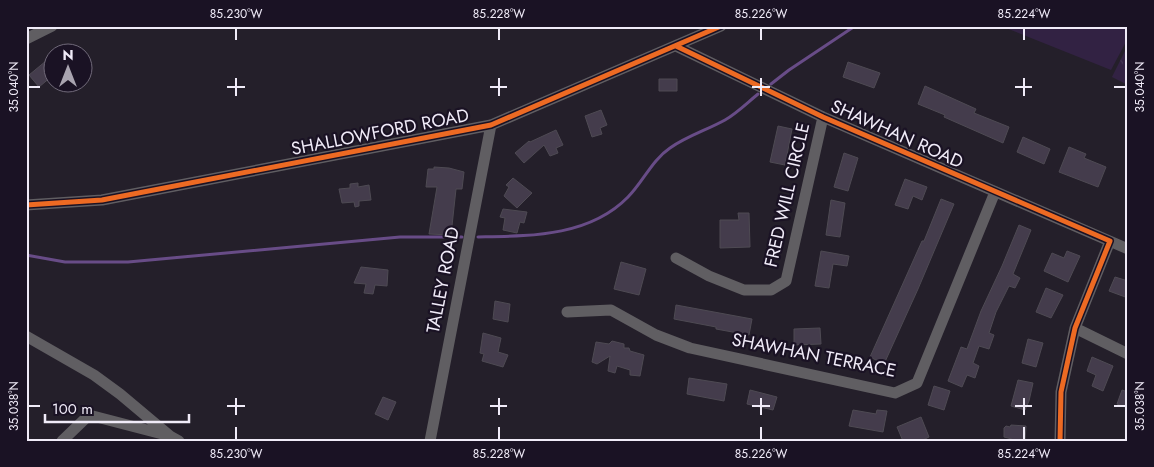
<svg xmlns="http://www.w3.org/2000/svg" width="1154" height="467" font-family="Jost,sans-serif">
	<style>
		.grass { fill: #322243 }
		.park { fill: url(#park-crowns) }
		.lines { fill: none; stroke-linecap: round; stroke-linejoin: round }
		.stream { stroke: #684c87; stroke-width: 3 }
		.building { fill: #443c4c; stroke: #4e4a53 }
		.minor { stroke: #605e62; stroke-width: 11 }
		.cycleway-casing { stroke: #1a1224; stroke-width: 8 }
		.cycleway { stroke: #ed6a23; stroke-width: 5 }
		.ticks { fill: none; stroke: #f0ebf8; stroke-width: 2 }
		.labels { text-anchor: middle; stroke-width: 4.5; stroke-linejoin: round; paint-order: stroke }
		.street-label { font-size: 18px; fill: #f0ebf8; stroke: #1a1224 }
		.neatline { fill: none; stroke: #f0ebf8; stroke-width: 2 }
		.ticks-label { font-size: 12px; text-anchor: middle; fill: #f0ebf8 }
	</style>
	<defs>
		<pattern id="park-crowns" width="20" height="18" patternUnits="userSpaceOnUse" patternTransform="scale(1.25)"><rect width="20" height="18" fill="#322243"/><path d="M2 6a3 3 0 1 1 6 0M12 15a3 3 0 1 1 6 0" fill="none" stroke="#463856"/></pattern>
	</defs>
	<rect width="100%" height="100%" fill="#241f2a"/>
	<path class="grass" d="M1001,26H1128V38L1111,70Z"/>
	<path class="park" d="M1128,45V85L1112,77Z"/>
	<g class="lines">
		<path class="stream" d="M771,84L789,70L855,26
			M478,237C529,236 589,237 628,197C643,182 652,160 670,148C687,136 707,130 725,120C737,113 747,103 758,94
			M26,255L65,262H128L400,237H462"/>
	</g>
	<path class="building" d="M52,56V76L39,87L29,75Z
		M848,62L880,73L874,88L843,77Z
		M659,79H677V91H659Z
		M925,86L976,109L974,113L1009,127L1003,143L944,117L945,115L918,104Z
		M601,110L607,125L600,128L602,134L592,137L585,116Z
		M778,126L792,129L785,165L770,162Z
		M556,130L563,145L556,148L558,153L550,156L544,145L524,163L515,153L529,141L530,142Z
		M1023,137L1050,149L1044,164L1017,152Z
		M1069,147L1086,154L1084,158L1106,167L1098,187L1059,172Z
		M844,153L858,158L848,191L834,187Z
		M434,167L449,168L464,172L462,189H456L451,235L429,234L437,187H426L428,169H434Z
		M513,178L532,193L517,208L504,196L509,187L506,185Z
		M905,179L927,187L922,200L913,196L908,209L895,205Z
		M358,183V187L369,185L371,200L359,201V206L355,207L354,202L342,203L339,189L350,188V184Z
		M941,199L954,204L918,289L884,364L870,357L922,241H924Z
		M831,200L845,203L840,237L826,235Z
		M503,209L527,212L524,223L520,222L517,233L503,230L505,218L500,217Z
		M738,213H749L750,247L720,248V220H739Z
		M1019,225L1031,230L1013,274L1020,278L1015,288L1009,286L996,312L989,333L994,335L989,349L979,346L973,363L979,366L975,378L967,375L962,387L948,381L961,347L967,349L981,311L1002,266Z
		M821,251L849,256L847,266L833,264L829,288L815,286Z
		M1067,251L1080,256L1068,282L1044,271L1052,253L1064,258Z
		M621,262L646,269L639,295L614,289Z
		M361,267L388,270L387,286L375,285L373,294L364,293L366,284L354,283Z
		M1115,277L1128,281V298L1109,291Z
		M1046,288L1063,295L1051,318L1036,312Z
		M495,301L510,304L508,322L493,319Z
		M676,305L752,319L749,335L716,329V327L674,319Z
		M820,328L821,344L794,345V329Z
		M483,333L501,338L498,352L508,355L503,367L482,361L484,354L480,353Z
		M1028,339L1043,343L1036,367L1022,363Z
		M612,341L624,344V348H629L630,351L644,355L640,376L630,375V370L617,366L615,373L608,371L610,356L597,364L592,362L596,342L609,344Z
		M1092,357L1113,366L1103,391L1092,386L1096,375L1087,371Z
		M689,378L727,384L724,401L687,394Z
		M1018,380L1033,383L1029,401L1025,410L1011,406Z
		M934,386L950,391L944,410L928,405Z
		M750,390L777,397L773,410L747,404Z
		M1122,390L1128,392V408L1117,404Z
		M383,397L396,402L388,420L375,414Z
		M853,410L876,414L877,410L887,411L883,432L849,426Z
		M921,417L929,437L921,441H903L897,427Z
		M1011,425L1026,426L1025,441H1012V439L1004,437V428L1006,426L1010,427Z"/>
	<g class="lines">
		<path class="minor" d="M26,39L52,26
			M676,46L823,117L1128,249
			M26,205L102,200L491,125L721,26
			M676,258L709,276L744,290H771L786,281L823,117
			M567,312L611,310L656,335L690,348L895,393L917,383L995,192
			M1075,328L1128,354
			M26,336L94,375L120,394L170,436L164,441
			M62,441L89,415L170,436L179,441
			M430,441L491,125
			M1060,441L1061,392L1075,328L1110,241"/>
		<g class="cycleway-casing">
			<path id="cycleway" d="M676,46L823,117L1110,241L1075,328L1061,392L1060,441
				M26,205L102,200L491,125L721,26"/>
		</g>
		<use href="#cycleway" class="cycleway"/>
	</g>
	<path class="ticks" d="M236,28V40M499,28V40M761,28V40M1024,28V40M236,78V96M499,78V96M761,78V96M1024,78V96M28,87H40M227,87H245M490,87H507M752,87H770M1015,87H1032M1114,87H1126M236,398V415M499,398V415M761,398V415M1024,398V415M28,406H40M227,406H245M490,406H507M752,406H770M1015,406H1032M1114,406H1126M236,427V440M499,427V440M761,427V440M1024,427V440"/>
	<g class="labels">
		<g class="street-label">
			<text transform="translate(380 132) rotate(-11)" y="6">SHALLOWFORD ROAD</text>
			<text transform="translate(897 134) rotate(24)" y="6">SHAWHAN ROAD</text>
			<text transform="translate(787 195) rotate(-77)" y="6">FRED WILL CIRCLE</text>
			<text transform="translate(443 280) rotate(-79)" y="6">TALLEY ROAD</text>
			<text transform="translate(814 355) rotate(11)" y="6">SHAWHAN TERRACE</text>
		</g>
	</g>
	<rect width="1154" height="467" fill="none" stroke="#1a1224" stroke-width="55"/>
	<g transform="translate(68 68)"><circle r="24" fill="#1a1224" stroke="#706979"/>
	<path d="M0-4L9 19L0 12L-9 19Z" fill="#a9a4b0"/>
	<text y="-8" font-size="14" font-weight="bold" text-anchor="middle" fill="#f0ebf8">N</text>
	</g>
	<path d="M45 414v8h144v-8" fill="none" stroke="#f0ebf8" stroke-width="2.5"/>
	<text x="52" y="414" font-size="15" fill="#f0ebf8" stroke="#1a1224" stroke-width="4" paint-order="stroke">100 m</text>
	<rect x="28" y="28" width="1098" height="412" class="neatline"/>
	<g class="ticks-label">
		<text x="236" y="18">85.230°W</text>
		<text x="499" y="18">85.228°W</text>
		<text x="761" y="18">85.226°W</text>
		<text x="1024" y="18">85.224°W</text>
		<text transform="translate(14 87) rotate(-90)" y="4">35.040°N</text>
		<text transform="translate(1140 87) rotate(-90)" y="4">35.040°N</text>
		<text transform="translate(14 406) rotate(-90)" y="4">35.038°N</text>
		<text transform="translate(1140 406) rotate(-90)" y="4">35.038°N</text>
		<text x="236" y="458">85.230°W</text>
		<text x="499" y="458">85.228°W</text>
		<text x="761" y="458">85.226°W</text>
		<text x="1024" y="458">85.224°W</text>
	</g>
</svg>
